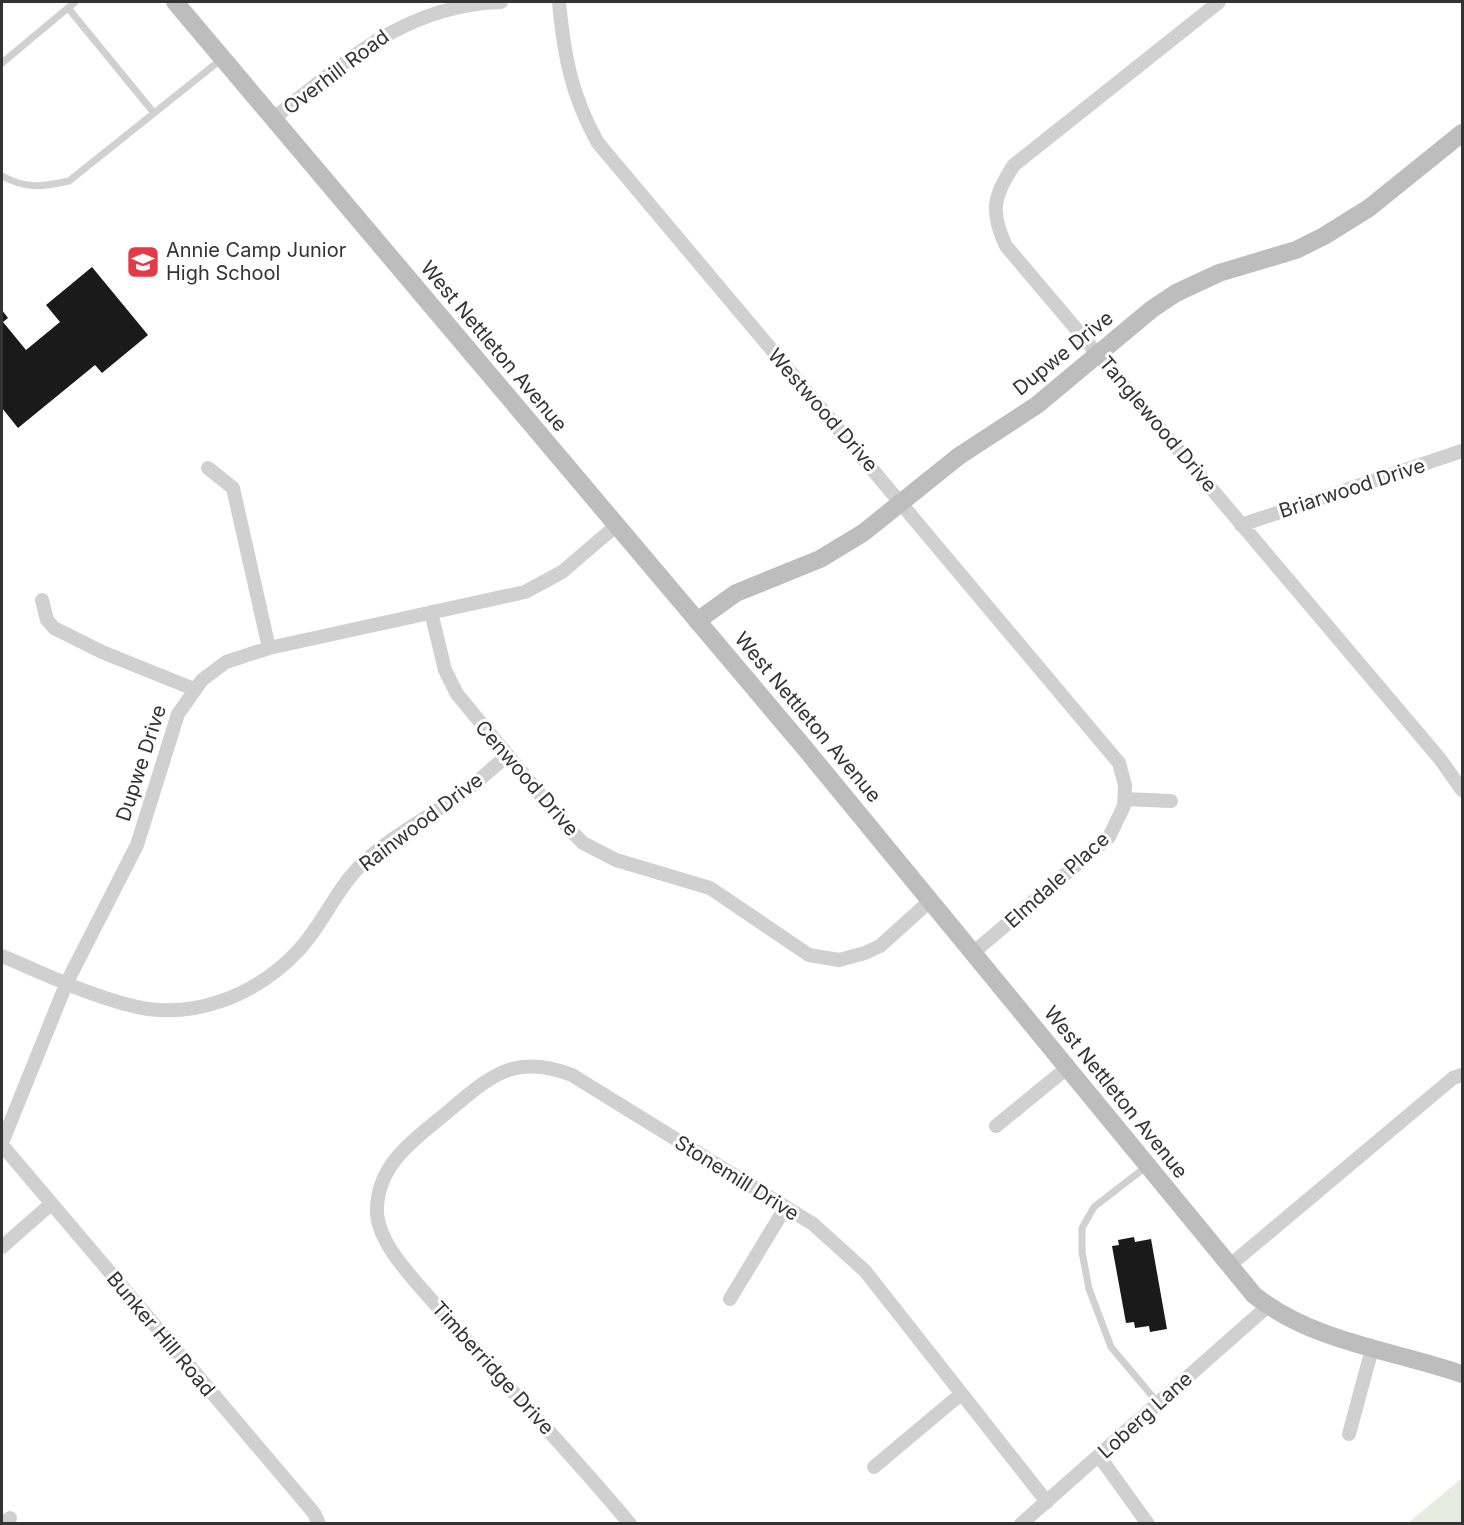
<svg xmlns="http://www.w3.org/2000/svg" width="1464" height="1525" font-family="Inter,sans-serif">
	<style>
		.green { fill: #e6ecdf }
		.building { fill: #1a1a1a }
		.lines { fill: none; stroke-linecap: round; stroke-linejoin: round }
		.lane { stroke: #d0d0d0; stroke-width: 7 }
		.street { stroke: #d0d0d0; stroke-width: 14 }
		.secondary { stroke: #bdbdbd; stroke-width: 18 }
		.labels { text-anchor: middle; stroke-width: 6; stroke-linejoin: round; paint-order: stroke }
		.street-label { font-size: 20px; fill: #333; stroke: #fff }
		.poi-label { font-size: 20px; fill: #333; stroke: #fff; text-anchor: start }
	</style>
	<rect width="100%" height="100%" fill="#fff"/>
	<path class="green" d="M1462,1478V1523H1408Z"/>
	<path class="building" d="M92,267L148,335L102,373L95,365L18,428L2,408V310L8,318L3,322L26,350L60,322L46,305Z
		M1134,1237L1135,1242L1151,1239L1167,1329L1150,1332L1149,1326L1135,1328L1134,1322L1126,1323L1112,1246L1119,1245L1118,1240Z"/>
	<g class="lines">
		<path class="lane" d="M68,8L154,113
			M2,63L75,2
			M2,176C26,189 42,187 69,181L223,58
			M1147,1166L1094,1207L1082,1228V1252L1089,1289L1111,1347L1158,1403"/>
		<path class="street" d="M559,2C564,55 571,95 598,143L1119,763L1125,785L1124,806L1109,837L974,952
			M1219,2L1014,165C993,196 990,212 1006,246L1440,759L1462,790
			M274,118C345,62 405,5 501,2
			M208,468L233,488L269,648
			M1241,525L1462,451
			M42,600L47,620L54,628L102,652L194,689
			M431,612L445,670L457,694L568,828L583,843L616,860L710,888L809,955L839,960L865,953L880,946L931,900
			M1125,799L1171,801
			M2,956C43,973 85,994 129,1005C190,1022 255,996 297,952C322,926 336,889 362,864C391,836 429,818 462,793C478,782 492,768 507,756
			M996,1126L1067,1068
			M2,1143L67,982L137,845L178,714L202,680L226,662L269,648L525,592L562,572L617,525
			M2,1145L314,1513L319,1524
			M2,1247L51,1204
			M1229,1266L1453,1078L1462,1075
			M730,1299L785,1208
			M1349,1434L1372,1349
			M1099,1456L1148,1524
			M874,1467L961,1394
			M3,1524L10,1518
			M630,1524C570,1451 504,1385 443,1313C426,1293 405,1272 391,1250C383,1237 376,1223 377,1207C379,1161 418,1137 450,1110C491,1075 516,1053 572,1075L813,1224L865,1271L1047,1502
			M1021,1524L1268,1306"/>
		<path class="secondary" d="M175,2L803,746L1254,1295C1313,1342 1392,1350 1462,1374
			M697,621L736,593L820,559L863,533L959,456L1037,405L1152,309L1176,293L1219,273L1296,250L1324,236L1369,208L1462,133"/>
	</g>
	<defs>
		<g id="school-square" transform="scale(1.725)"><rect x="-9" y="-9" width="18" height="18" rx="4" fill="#e63946" stroke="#fff"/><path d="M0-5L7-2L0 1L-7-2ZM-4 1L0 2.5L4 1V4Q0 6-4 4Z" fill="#fff"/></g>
	</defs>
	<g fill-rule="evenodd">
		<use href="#school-square" x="143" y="262"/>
	</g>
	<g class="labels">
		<g class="street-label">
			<text transform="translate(336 72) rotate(-37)" y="7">Overhill Road</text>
			<text transform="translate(494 346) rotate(50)" y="7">West Nettleton Avenue</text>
			<text transform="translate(1063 353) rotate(-39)" y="7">Dupwe Drive</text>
			<text transform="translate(823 410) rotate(49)" y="7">Westwood Drive</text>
			<text transform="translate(1158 424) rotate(50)" y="7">Tanglewood Drive</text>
			<text transform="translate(1352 488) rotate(-18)" y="7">Briarwood Drive</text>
			<text transform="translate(808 717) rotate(50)" y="7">West Nettleton Avenue</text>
			<text transform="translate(141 763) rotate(-72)" y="7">Dupwe Drive</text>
			<text transform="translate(527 778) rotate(49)" y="7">Cenwood Drive</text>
			<text transform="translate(421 822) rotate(-37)" y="7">Rainwood Drive</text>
			<text transform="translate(1057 880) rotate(-42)" y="7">Elmdale Place</text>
			<text transform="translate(1116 1092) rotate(51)" y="7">West Nettleton Avenue</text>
			<text transform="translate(737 1178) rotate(32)" y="7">Stonemill Drive</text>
			<text transform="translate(161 1334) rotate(50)" y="7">Bunker Hill Road</text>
			<text transform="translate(493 1368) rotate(48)" y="7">Timberridge Drive</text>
			<text transform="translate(1145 1415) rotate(-42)" y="7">Loberg Lane</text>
		</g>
		<g class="poi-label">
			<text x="166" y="257">Annie Camp Junior<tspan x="166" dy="23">High School</tspan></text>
		</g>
	</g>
	<rect width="1464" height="1525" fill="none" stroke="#333333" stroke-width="6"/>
</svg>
